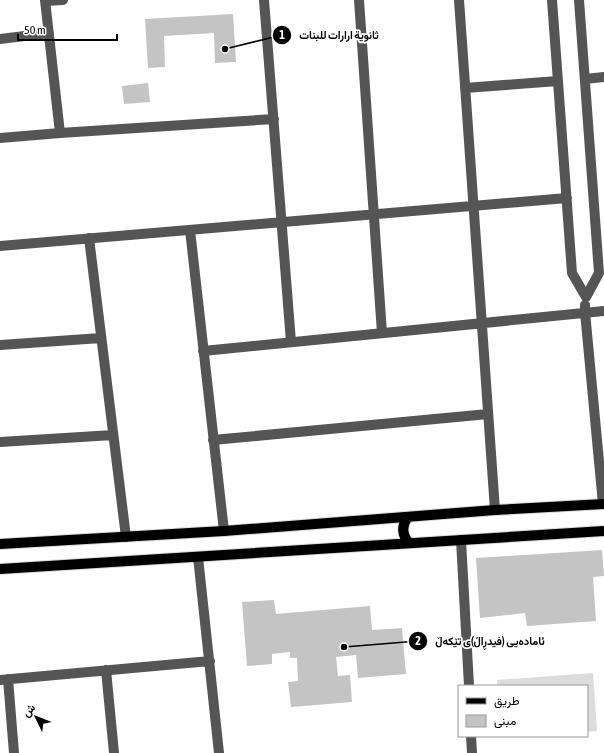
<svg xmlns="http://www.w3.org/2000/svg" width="604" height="753" font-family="'Asap Condensed',Vazirmatn,sans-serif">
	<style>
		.green { fill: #dcdcdc }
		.building { fill: #c4c4c4 }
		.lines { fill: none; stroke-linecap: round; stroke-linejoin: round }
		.major-casing { stroke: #dbdbdb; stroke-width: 12 }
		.minor { stroke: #555; stroke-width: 10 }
		.major { stroke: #000; stroke-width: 10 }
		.leader { fill: none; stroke: #000; stroke-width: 1.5 }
		.callout-dot { fill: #000; stroke: #fff; stroke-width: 1.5 }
		.mark-label { font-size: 12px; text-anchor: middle; font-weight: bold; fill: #fff }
		.callout-label { font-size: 11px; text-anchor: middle; font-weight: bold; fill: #000; stroke: #fff; stroke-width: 3.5; stroke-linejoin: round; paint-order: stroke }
	</style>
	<rect width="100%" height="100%" fill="#fff"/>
	<path class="green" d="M593,673L597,731L587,732V686H497V680Z"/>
	<path class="building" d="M233,14L236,62L215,63L214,33L164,36L165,67L148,68L145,19Z
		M148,83L150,102L124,104L122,86Z
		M602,550L604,576L593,577L596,621L527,626L525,613L480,618L476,558Z
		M274,600L276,614L370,606L372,630L402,628L406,674L358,678L356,655L336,657L338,676L350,675L352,702L291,707L288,682L298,681L297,658H290V652L272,654V664L247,666L242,602Z"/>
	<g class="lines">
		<g class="major-casing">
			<path id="major" d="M408,517C401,526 402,535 409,543
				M0,544L224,531L495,510L604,504
				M0,569L604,531"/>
		</g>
		<path class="minor" d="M45,0L60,133
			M264,0L291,342
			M359,0L382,333
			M459,0L495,510
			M552,0L572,273L586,297L599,273L579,0
			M45,1L63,0
			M0,39L49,33
			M585,79L604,77
			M465,88L558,81
			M0,138L60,133L274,119
			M190,230L224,531
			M89,238L126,537
			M0,246L567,198
			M585,305V312L603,504
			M0,345L101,338
			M203,351L604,311
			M213,440L488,414
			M0,442L113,435
			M461,540L469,686
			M198,557L219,753
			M106,670L114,753
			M8,679L14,753
			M0,680L210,661
			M471,736L472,753"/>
		<use href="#major" class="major"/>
	</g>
	<path class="leader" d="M225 49L282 35M344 647L418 641"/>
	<g class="callout-dot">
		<circle cx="225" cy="49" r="4"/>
		<circle cx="344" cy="647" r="4"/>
		<circle cx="282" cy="35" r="10"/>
		<circle cx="418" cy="641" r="10"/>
	</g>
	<g class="mark-label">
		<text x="282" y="39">1</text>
		<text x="418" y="645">2</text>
	</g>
	<g class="callout-label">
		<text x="339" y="39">ثانوية ارارات للبنات</text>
		<text x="490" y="645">ئامادەیی (فیدڕاڵ)ی تێکەڵ</text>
	</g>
	<rect x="458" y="685" width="130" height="52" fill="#ffffff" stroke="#999999"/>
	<rect x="466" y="698" width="20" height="6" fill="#000000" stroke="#999999"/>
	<text x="494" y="705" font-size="12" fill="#000000">طريق</text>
	<rect x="466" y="715" width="20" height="12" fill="#c4c4c4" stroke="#999999"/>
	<text x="494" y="725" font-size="12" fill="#000000">مبنى</text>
	<g transform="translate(36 717) rotate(313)" stroke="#ffffff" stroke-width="3" paint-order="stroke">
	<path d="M0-3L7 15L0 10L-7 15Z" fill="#000000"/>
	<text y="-6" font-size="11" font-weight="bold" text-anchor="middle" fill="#000000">ش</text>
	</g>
	<path d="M18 34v6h99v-6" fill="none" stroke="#000000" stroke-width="2"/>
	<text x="24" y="34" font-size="12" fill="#000000" stroke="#ffffff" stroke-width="3" paint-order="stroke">50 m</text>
</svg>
